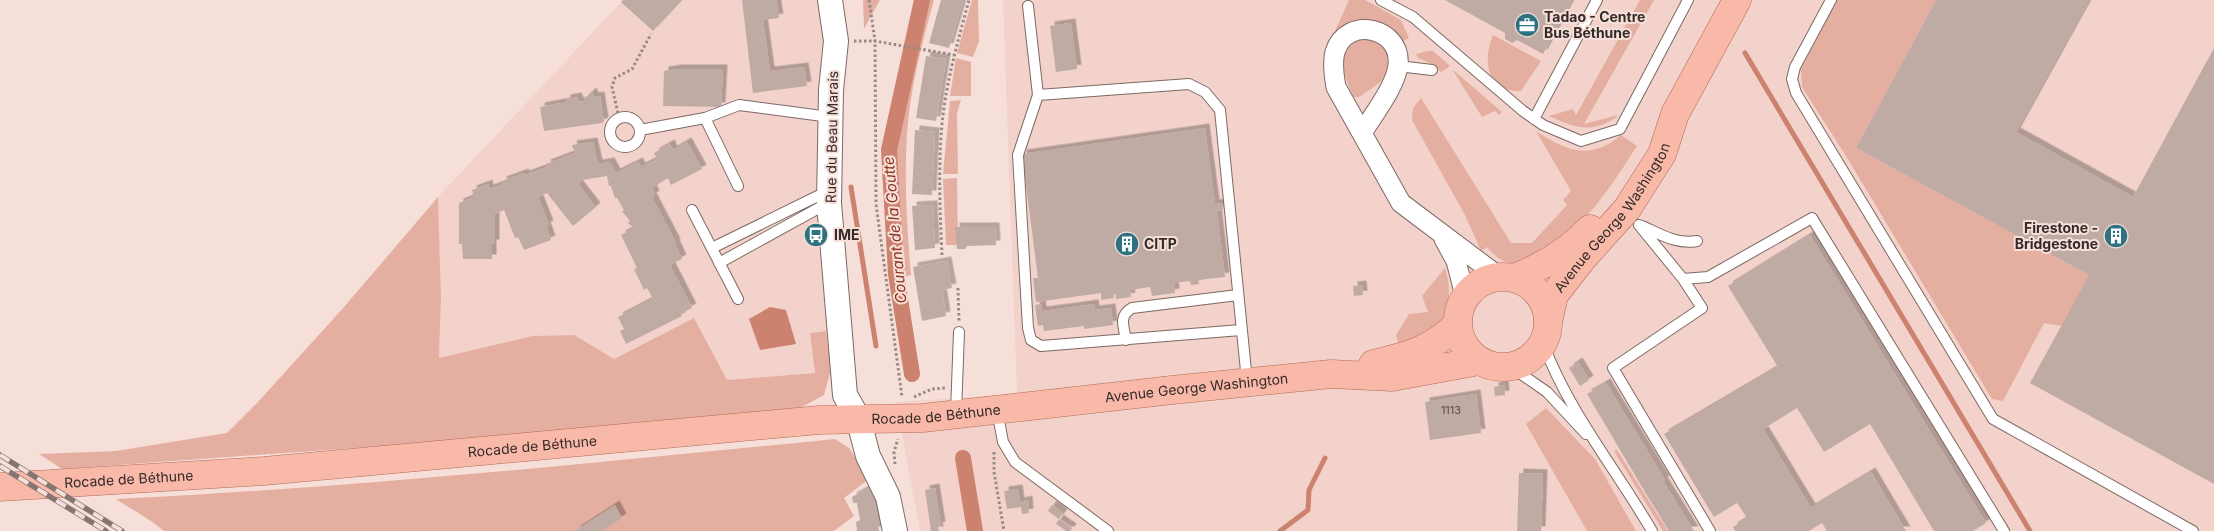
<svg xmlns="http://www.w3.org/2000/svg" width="2214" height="531" font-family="Inter,sans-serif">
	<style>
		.built { fill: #f2d2ca }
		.green { fill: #e4afa1 }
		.water { fill: #cc826f }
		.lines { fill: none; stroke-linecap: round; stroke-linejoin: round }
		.stream { stroke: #cc826f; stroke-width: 5 }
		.canal { stroke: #cc826f; stroke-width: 16 }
		.building { fill: #c0aaa4; filter: url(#shadow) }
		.service-casing { stroke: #7e6964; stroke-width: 12 }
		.minor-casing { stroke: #7e6964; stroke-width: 21 }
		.tertiary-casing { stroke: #7e6964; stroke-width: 26 }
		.primary-casing { stroke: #b16956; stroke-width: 29 }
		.path { stroke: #998985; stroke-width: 3; stroke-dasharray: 2.5 2.5; stroke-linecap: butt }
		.service { stroke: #fff; stroke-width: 10 }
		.minor { stroke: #fff; stroke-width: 19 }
		.tertiary { stroke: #fff; stroke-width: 24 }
		.primary { stroke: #f9b9a9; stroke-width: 28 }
		.rail-casing { stroke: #857672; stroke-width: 5.5 }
		.rail { stroke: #f7dfd9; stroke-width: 4; stroke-dasharray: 11; stroke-linecap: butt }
		.labels { text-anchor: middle; stroke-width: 4; stroke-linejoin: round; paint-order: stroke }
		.number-label { font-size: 11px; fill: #574b48 }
		.poi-label { font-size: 14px; font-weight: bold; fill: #342b29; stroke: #f7dfd9; text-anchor: start }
		.street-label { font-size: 14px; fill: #342b29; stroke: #f7dfd9 }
		.water-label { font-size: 15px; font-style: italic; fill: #8d341d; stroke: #f7dfd9 }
	</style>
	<defs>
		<filter id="shadow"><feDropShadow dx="4.5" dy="-4.5" stdDeviation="0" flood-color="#0004"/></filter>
	</defs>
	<rect width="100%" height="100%" fill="#f7dfd9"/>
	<path class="built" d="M623,0H830L840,329L810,333L815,373L726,380L694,318L614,359L574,335L532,336L439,358L441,299L438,197Z
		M1003,0H2214V531H920L896,402L1017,394Z"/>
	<path class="green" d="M863,0H880L864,29Z
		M924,0H934C922,43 910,89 907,134C904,182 907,228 911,275L903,277L896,177L898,127Z
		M972,0H978L979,41L973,57L957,53Z
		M1349,0H1365L1401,20L1409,38L1403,41C1375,16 1366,11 1333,35Z
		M1640,0H1654L1584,124L1619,115C1593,135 1575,128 1549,116L1573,109L1576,115Z
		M1837,0H1936L1856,148L2089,275L2062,326L2044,323L2003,401L1992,399L1846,156L1802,87L1801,69Z
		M1493,35L1541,61L1521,91C1487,92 1482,61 1493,35Z
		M1367,38L1383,44C1399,73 1382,82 1359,97H1354C1342,74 1334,46 1367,38Z
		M1428,51H1433L1450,66L1441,72L1432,64L1418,58L1416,54Z
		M956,58L971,62V96H950Z
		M1452,69L1502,112L1499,115L1495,111L1482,117Z
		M1421,98L1511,243H1532L1567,205L1563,200L1571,191L1536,131C1566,151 1591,161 1621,135L1637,146C1610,188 1584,229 1540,254C1534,257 1526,264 1520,264C1506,265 1495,257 1487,247L1481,251L1465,215L1412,120L1413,108Z
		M961,100L957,113L958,174H943L950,101Z
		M957,178L958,245H946L943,179Z
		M438,197L441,299L439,358L532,336L574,335L614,359L694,318L727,380L815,373L810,333L826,331L831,369L824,395L802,407L751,415L576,432L62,469L39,454L116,451L227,433L258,402L344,307Z
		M1445,268C1452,288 1451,320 1432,334C1424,341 1408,343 1399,346L1396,335L1409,314L1428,312L1422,296Z
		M1546,408L1595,459L1636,531H1587L1526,424Z
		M835,439L849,448L869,479L844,498L854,516L834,531H164C149,518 132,510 116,499C357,487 595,463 835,439Z
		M1617,450L1668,531H1663L1614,451Z"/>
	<path class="water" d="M770,307L786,310L796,344L760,350L749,319Z"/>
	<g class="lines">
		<path class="stream" d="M1745,53L2030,531
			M851,187L876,346
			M1280,531L1308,510L1309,490L1325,458"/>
		<path class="canal" d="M912,374L896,274L889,150L922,0
			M963,458L975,531"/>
	</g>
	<path class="building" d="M623,0H682L653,31L621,2Z
		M742,0H776L779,18L763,20L770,71L804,67L807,86L753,93Z
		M941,0H963L949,48L929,43Z
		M1445,0H1572L1543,54L1517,40L1512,43L1505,39V33Z
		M1936,0H2089L2016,132L2133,197L2214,48V484L2030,383L2089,275L1856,148Z
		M1071,23L1077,69L1056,72L1050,26Z
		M926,56L946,59L936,121L916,118Z
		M678,69H723L721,107L663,106L664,71Z
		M592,92L594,97L600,96L604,121L602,123L544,131L540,107L566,102V99L577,97L579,102L584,101V99Z
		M1205,128L1215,204L1222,203L1223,210L1217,211L1225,277L1198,280L1199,284L1191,285L1190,281L1174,283L1175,293L1152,296L1150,287L1130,290L1131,297L1116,299L1115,291L1113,292L1114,298L1101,300V293L1036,302L1033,278H1038L1022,154Z
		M915,130L935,132L932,195L912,194Z
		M593,142L598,164L610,162L616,173L638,162L641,167L657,159L654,153L670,144L673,150L687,142L702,169L671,185L668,178L652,188L655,195L652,197L676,243L675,244L682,259L670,265L692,308L681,313L682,316L626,344L620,331L624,329L618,317L653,299L647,288L644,290L634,269L637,268L621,235L634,228L628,223L630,221L622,211L624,210L617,198H615L611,186H609L607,176L582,180L578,184L596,207L573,226L547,193L538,197L549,225L546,226L551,240L524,250L518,237L515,238L504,210L495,214V244H492V259H463L462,244H459V203L474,197L472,190L488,184L489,189L503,184L502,181L524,173L525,175L547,167L546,164L575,153L572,145Z
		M933,205L935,248L915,250L912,206Z
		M955,227H995L996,245L967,246L965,249H957Z
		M1810,235L1986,523L1973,531H1934L1870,424L1824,452L1797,408L1763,429L1811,508L1871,472L1906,531H1827L1822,523L1809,531H1735L1733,527L1747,518L1737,503L1714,517L1664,434L1778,367L1728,286Z
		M947,261L952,288L942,290L946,316L922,321L913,267Z
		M1362,285L1363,295L1354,296L1353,286Z
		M1041,304L1042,311L1094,304L1095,310L1111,308L1113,325L1084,329V326L1044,331L1043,325L1038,326L1035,305Z
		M1578,362L1589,380L1580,386L1569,368Z
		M1606,383L1665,480L1663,481L1694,531H1669L1645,492L1587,394Z
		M1504,385L1505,395L1495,396L1494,387Z
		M1476,394L1481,433L1430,440L1425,402Z
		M1519,473L1543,474L1541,531H1517Z
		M872,486L879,531H857L856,522L860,520L857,503H853L852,497Z
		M935,488L941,526L938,527L939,531H931L925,490Z
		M1018,489L1020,502L1028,500L1029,513L1022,514L1021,507L1007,509L1004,491Z
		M615,505L622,518L602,531H575Z
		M1052,505L1063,513L1059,519L1048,511Z
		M1059,519L1072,528L1070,531H1066L1056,524Z"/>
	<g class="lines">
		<g class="service-casing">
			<path id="service" d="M1381,0L1413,17L1523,111L1543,125L1581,141L1620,129L1688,0
				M1831,0L1795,67L1792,79L1796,93L1993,419L2193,531
				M1028,6L1038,95
				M1398,66L1432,70
				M610 132a15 15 0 1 1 30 0a15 15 0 1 1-30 0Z
				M705,118L738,186
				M1534,119L1597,0
				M640,130L705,118L739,105L830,117
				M692,210L738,299
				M1639,225L1683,279L1702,308L1613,368L1710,531
				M1642,226C1660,234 1677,245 1697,241
				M712,248L828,191
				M719,263L828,203
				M1683,279L1708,277L1812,218L2004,531
				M1241,330L1041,346L1031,340L1028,328L1018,155L1038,95L1189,84L1205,92L1220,110L1247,381
				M1126,340C1124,327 1118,316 1132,308L1238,295
				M1543,343C1568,411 1616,469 1652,531
				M1511,367L1547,392L1586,434
				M997,410L1003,442L1015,462L1108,531
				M956,412L959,332"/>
		</g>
		<g class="minor-casing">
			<path id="minor" d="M1362,133C1373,115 1396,86 1398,65C1402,27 1346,15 1335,52C1332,63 1334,76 1336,87L1401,203L1498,276
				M1444,239L1456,261L1465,296"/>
		</g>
		<g class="tertiary-casing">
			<path id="tertiary" d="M830,0L836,41L831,90L829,203L845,395L858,418L868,456L888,497L895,531"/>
		</g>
		<g class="primary-casing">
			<g id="primary">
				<circle cx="1503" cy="322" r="45"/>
				<path d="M1514,278C1543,267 1569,251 1590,229"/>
				<path id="s1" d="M1548,322L1554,295L1582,259L1627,209L1662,154L1675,114L1737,0"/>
				<path d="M1373,364C1411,355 1428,352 1458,324"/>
				<path id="s2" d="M0,487L264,471L819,420L923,418L1172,390L1331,374L1392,377L1479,361"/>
			</g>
		</g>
		<path class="path" d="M869,0L875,41L876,204L902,397
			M854,41H875L954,55
			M619,118L612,87L615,78L632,69L651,34
			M942,255C940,211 938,168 942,124C946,82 958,41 969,0
			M958,288L959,321
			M914,397L932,389L946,388
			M994,452V472L1004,531
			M895,464L894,452L898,439"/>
		<use href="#service" class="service"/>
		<use href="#minor" class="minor"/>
		<use href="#tertiary" class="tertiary"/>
		<use href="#primary" class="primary"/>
		<g class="rail-casing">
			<path id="rail" d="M0,455L122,531
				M0,466L106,531"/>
		</g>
		<use href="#rail" class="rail"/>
	</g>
	<defs>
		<g id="office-disc" transform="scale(1.25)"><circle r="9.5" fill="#2d7281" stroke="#f7dfd9"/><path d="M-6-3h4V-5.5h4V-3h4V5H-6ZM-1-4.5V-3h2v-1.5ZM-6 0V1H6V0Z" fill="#fff"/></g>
		<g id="bus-disc" transform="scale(1.25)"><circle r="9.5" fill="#2d7281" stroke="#f7dfd9"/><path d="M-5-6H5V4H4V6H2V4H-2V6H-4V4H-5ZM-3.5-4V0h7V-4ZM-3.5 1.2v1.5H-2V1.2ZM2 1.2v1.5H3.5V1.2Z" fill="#fff"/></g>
		<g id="building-disc" transform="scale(1.25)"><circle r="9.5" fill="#2d7281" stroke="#f7dfd9"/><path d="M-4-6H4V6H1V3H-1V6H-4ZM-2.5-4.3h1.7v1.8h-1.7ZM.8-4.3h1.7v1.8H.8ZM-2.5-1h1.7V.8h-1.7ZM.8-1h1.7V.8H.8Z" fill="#fff"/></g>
	</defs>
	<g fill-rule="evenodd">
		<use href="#office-disc" x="1527" y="25"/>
		<use href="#bus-disc" x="816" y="235"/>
		<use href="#building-disc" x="2116" y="236"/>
		<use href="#building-disc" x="1127" y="244"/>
	</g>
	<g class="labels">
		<g class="number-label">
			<text x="1451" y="414">1113</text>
		</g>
		<g class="poi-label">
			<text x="1544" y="22">Tadao - Centre<tspan x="1544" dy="16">Bus Béthune</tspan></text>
			<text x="2098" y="233" text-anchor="end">Firestone -<tspan x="2098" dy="16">Bridgestone</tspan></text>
			<text x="834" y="240">IME</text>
			<text x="1144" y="249">CITP</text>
		</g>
		<g class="street-label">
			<text transform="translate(832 137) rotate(-89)" y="5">Rue du Beau Marais</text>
			<text dy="5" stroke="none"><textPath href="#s1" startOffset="125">Avenue George Washington</textPath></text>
			<text dy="5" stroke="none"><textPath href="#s2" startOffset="1201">Avenue George Washington</textPath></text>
			<text dy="5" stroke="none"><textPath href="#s2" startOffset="939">Rocade de Béthune</textPath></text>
			<text dy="5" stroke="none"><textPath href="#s2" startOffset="534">Rocade de Béthune</textPath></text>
			<text dy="5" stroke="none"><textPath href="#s2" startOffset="129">Rocade de Béthune</textPath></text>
		</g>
		<g class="water-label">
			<text transform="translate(895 230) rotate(-95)" y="5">Courant de la Goutte</text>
		</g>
	</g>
</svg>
